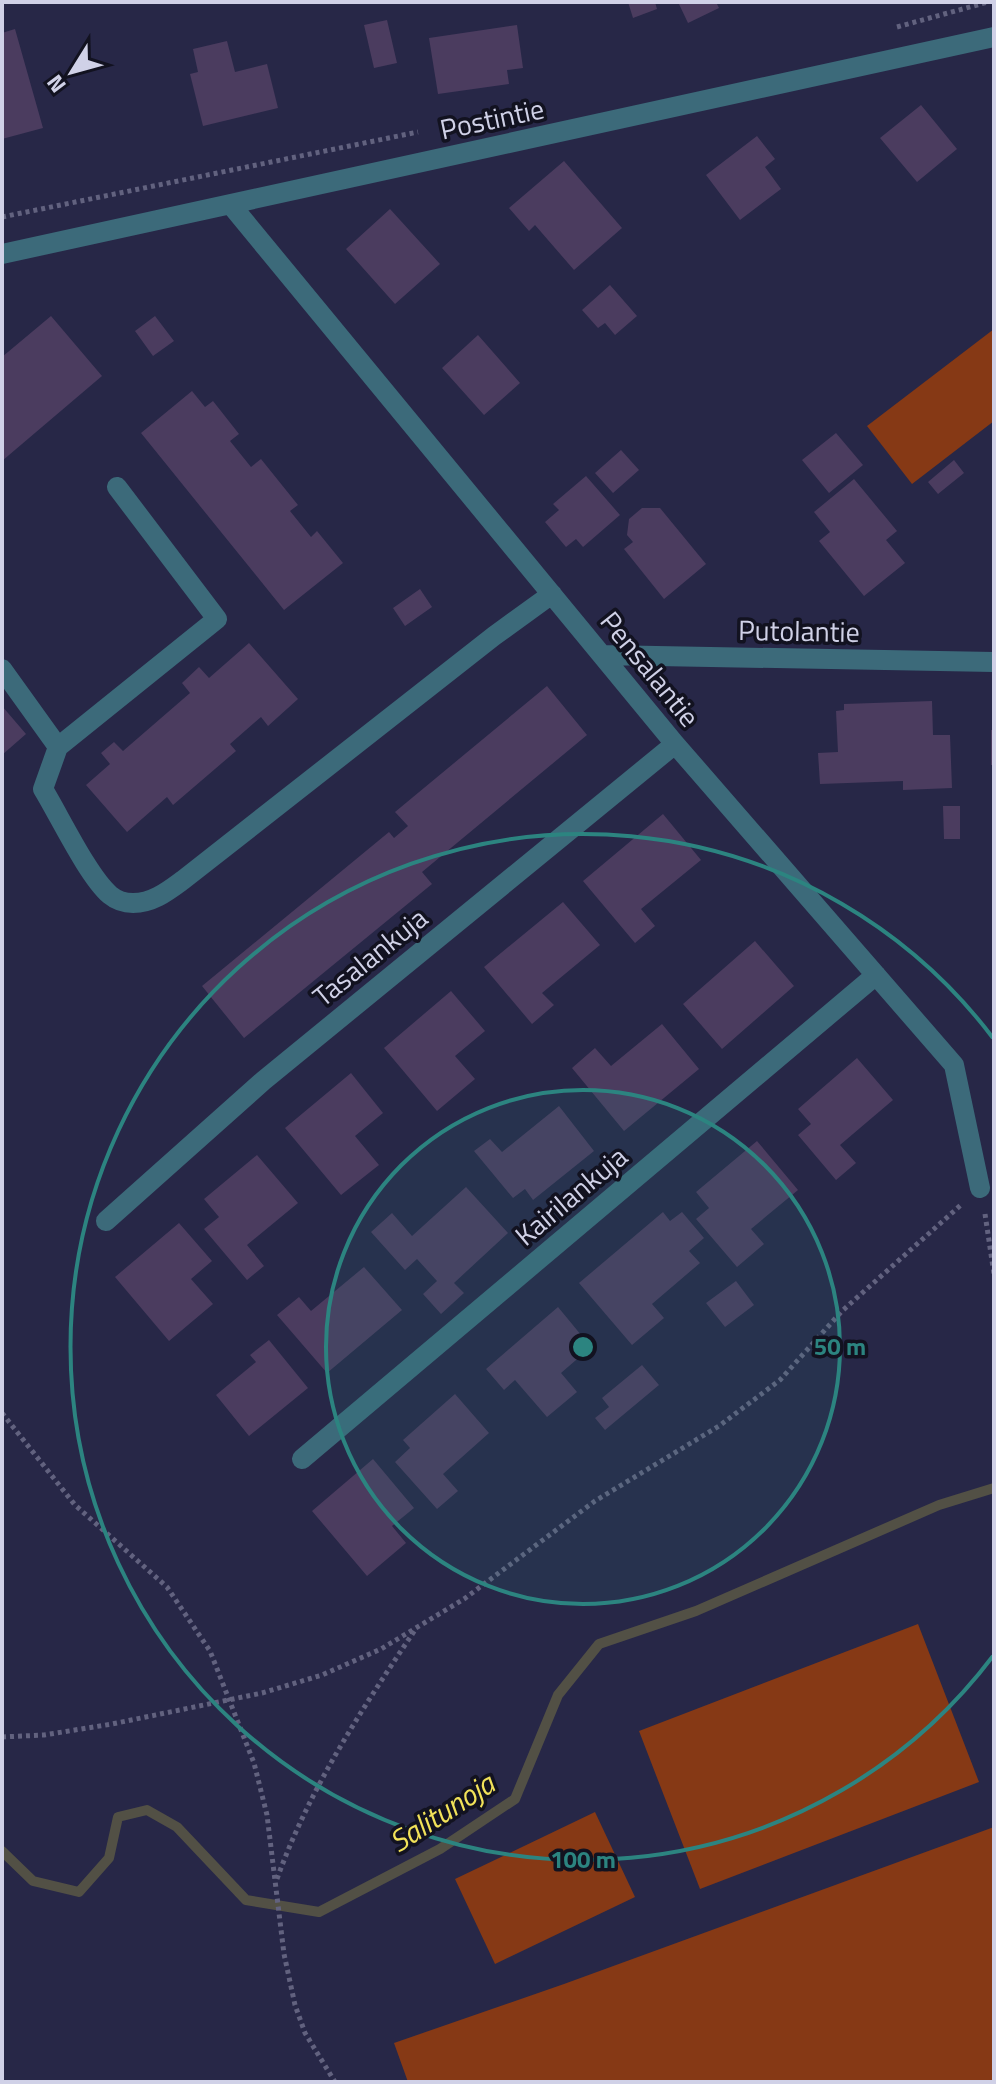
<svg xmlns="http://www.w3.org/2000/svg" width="996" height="2084" font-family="'Titillium Web',sans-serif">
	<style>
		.green { fill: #863915 }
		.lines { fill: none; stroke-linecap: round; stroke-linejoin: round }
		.stream { stroke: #525045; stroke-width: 10 }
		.building { fill: #4b3c5f }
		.path { stroke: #62627f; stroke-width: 5; stroke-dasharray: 4 4; stroke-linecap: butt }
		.minor { stroke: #3c6a7a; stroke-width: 20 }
		.ring { fill: none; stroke: #2c8480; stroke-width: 4 }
		.labels { text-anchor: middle; stroke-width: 7; stroke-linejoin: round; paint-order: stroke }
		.street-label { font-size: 28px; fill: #d0d1e7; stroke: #121220 }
		.water-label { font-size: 30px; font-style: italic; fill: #f2e259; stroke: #121220 }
		.centre { fill: #2c8480; stroke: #121220; stroke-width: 4 }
		.ring-label { font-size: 24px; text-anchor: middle; font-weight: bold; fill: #2c8480; stroke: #121220; stroke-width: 7; stroke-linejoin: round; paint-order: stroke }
	</style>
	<rect width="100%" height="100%" fill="#272747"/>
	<path class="green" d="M994,329V421L912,484L867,426Z
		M918,1624L979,1782L700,1889L639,1731Z
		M595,1812L635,1897L495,1964L455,1879Z
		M994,1827V2082H408L394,2043L564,1984Z"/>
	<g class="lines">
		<path class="stream" d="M2,1851L33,1881L79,1892L109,1858L118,1817L147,1810L177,1827L246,1900L319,1912L440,1849L515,1799L558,1695L599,1644L696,1611L939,1505L994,1488"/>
	</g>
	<path class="building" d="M628,2H655L657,9L633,18Z
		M678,2H716L719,8L688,23Z
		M387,20L397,63L374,68L364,25Z
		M517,25L523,68L507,70L509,84L438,94L429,38Z
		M15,29L43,128L2,139V33Z
		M227,41L235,72L267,64L278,108L203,126L190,74L198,72L193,49Z
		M921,105L957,149L917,182L880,138Z
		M757,136L775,159L765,167L781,189L740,220L706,175Z
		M564,161L622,228L574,270L535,225L529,231L509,208Z
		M390,209L440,264L395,304L346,249Z
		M610,285L637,316L615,335L605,323L598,328L582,310Z
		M51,316L102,376L2,461V357Z
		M155,316L174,341L153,356L135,331Z
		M478,335L520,383L484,415L442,368Z
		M192,391L205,407L213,401L239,434L230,441L251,467L261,459L298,505L290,511L311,537L317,531L343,563L284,610L141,433Z
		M836,433L863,465L829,493L802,460Z
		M621,450L639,470L613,493L595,473Z
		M954,460L964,473L938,494L928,482Z
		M586,476L620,515L583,547L576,539L566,547L545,522L559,510L553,504Z
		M854,479L897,531L886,540L905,563L864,596L819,541L830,532L814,512Z
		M642,508H660L706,564L664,599L624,549L633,542L627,535L629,519Z
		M420,589L432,607L405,626L393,608Z
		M249,643L298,699L268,726L261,717L230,744L236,751L173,805L167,797L127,832L86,785L110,764L101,753L114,742L123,751L190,693L182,683L199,667L209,678Z
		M547,686L587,735L422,872L432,884L244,1038L202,986L389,832L394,838L408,826L395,812Z
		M932,701L933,735H950L952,788L903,790V781L820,784L818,753L838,752L836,711L844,710V704Z
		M2,706L26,734L2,755Z
		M991,730H994V765H991Z
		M943,806H960V839H944Z
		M663,814L701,860L641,909L655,926L635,943L583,881Z
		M563,902L600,945L542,993L554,1005L532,1024L484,967Z
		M755,941L794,986L722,1049L683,1004Z
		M451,991L485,1031L455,1056L475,1079L437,1111L384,1048Z
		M662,1024L699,1069L624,1131L572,1068L595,1048L611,1066Z
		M857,1058L893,1100L840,1145L856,1163L836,1180L798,1135L811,1124L798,1109Z
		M351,1073L383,1113L355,1136L379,1165L341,1195L285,1128Z
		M559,1106L594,1151L533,1200L525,1189L513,1198L474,1151L490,1139L502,1152Z
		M757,1141L798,1190L751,1229L764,1244L737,1267L696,1219L709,1208L696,1192Z
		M257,1155L298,1203L247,1245L264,1266L247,1280L204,1229L219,1217L204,1199Z
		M466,1187L508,1233L454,1283L464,1293L441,1314L423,1294L437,1281L417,1259L405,1270L371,1232L392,1213L412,1236Z
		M663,1212L670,1221L682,1212L704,1238L689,1251L700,1263L652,1304L664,1318L632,1345L579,1283Z
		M179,1223L212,1261L191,1279L213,1304L169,1341L115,1277Z
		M364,1267L402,1310L327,1373L277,1315L299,1297L311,1311Z
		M736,1281L754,1305L725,1327L706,1303Z
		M558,1307L591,1347L561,1373L577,1392L547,1417L515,1380L504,1390L486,1369Z
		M269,1340L308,1388L249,1436L216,1395L256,1362L250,1355Z
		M642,1365L659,1385L605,1430L595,1418L609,1407L602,1398Z
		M455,1394L489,1433L443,1474L458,1491L437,1509L395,1462L410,1448L403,1440Z
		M373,1459L414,1508L392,1526L406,1543L367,1576L312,1511Z"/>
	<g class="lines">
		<path class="path" d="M897,27L988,2
			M2,217L418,132
			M985,1214L994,1274
			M2,1413L75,1505L167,1587L210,1651L254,1763L267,1815L284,1954L295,2005L305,2033L335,2082
			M2,1737L44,1735L112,1724L262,1693L322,1675L381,1649L464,1599L595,1501L719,1426L780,1380L842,1311L962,1204
			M277,1879C309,1789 362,1709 415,1630"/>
		<path class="minor" d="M231,205L675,744L954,1065L980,1188
			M2,254L994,37
			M603,655L994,662
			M2,669L58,747L43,789C60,817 88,876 110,895C116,900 125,903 133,903C153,903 168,891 183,880L494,636L552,594
			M58,747L217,619L117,487
			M106,1221L263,1081L675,744
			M302,1459L876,975"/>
	</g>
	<circle cx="583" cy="1347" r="257" fill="#2c8480" fill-opacity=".12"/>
	<g class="ring">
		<circle cx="583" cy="1347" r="257"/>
		<path d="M993 1656A513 513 0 1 1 993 1038"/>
	</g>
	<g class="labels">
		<g class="street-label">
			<text transform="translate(492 119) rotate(-12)" y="10">Postintie</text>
			<text transform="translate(799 631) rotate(1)" y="10">Putolantie</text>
			<text transform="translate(650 669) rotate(51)" y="10">Pensalantie</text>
			<text transform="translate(370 957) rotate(-39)" y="10">Tasalankuja</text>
			<text transform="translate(571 1196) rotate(-40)" y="10">Kairilankuja</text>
		</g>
		<g class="water-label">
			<text transform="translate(442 1813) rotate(-33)" y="10">Salitunoja</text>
		</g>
	</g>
	<circle cx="583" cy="1347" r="12" class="centre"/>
	<g class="ring-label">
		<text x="840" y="1355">50 m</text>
		<text x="583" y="1868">100 m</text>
	</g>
	<rect width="996" height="2084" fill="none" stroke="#d0d1e7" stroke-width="8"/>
	<g transform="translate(72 72) rotate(233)" stroke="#121220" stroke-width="6" paint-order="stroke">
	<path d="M0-6L14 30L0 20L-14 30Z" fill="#d0d1e7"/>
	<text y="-12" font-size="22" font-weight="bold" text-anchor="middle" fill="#d0d1e7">N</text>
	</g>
</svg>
